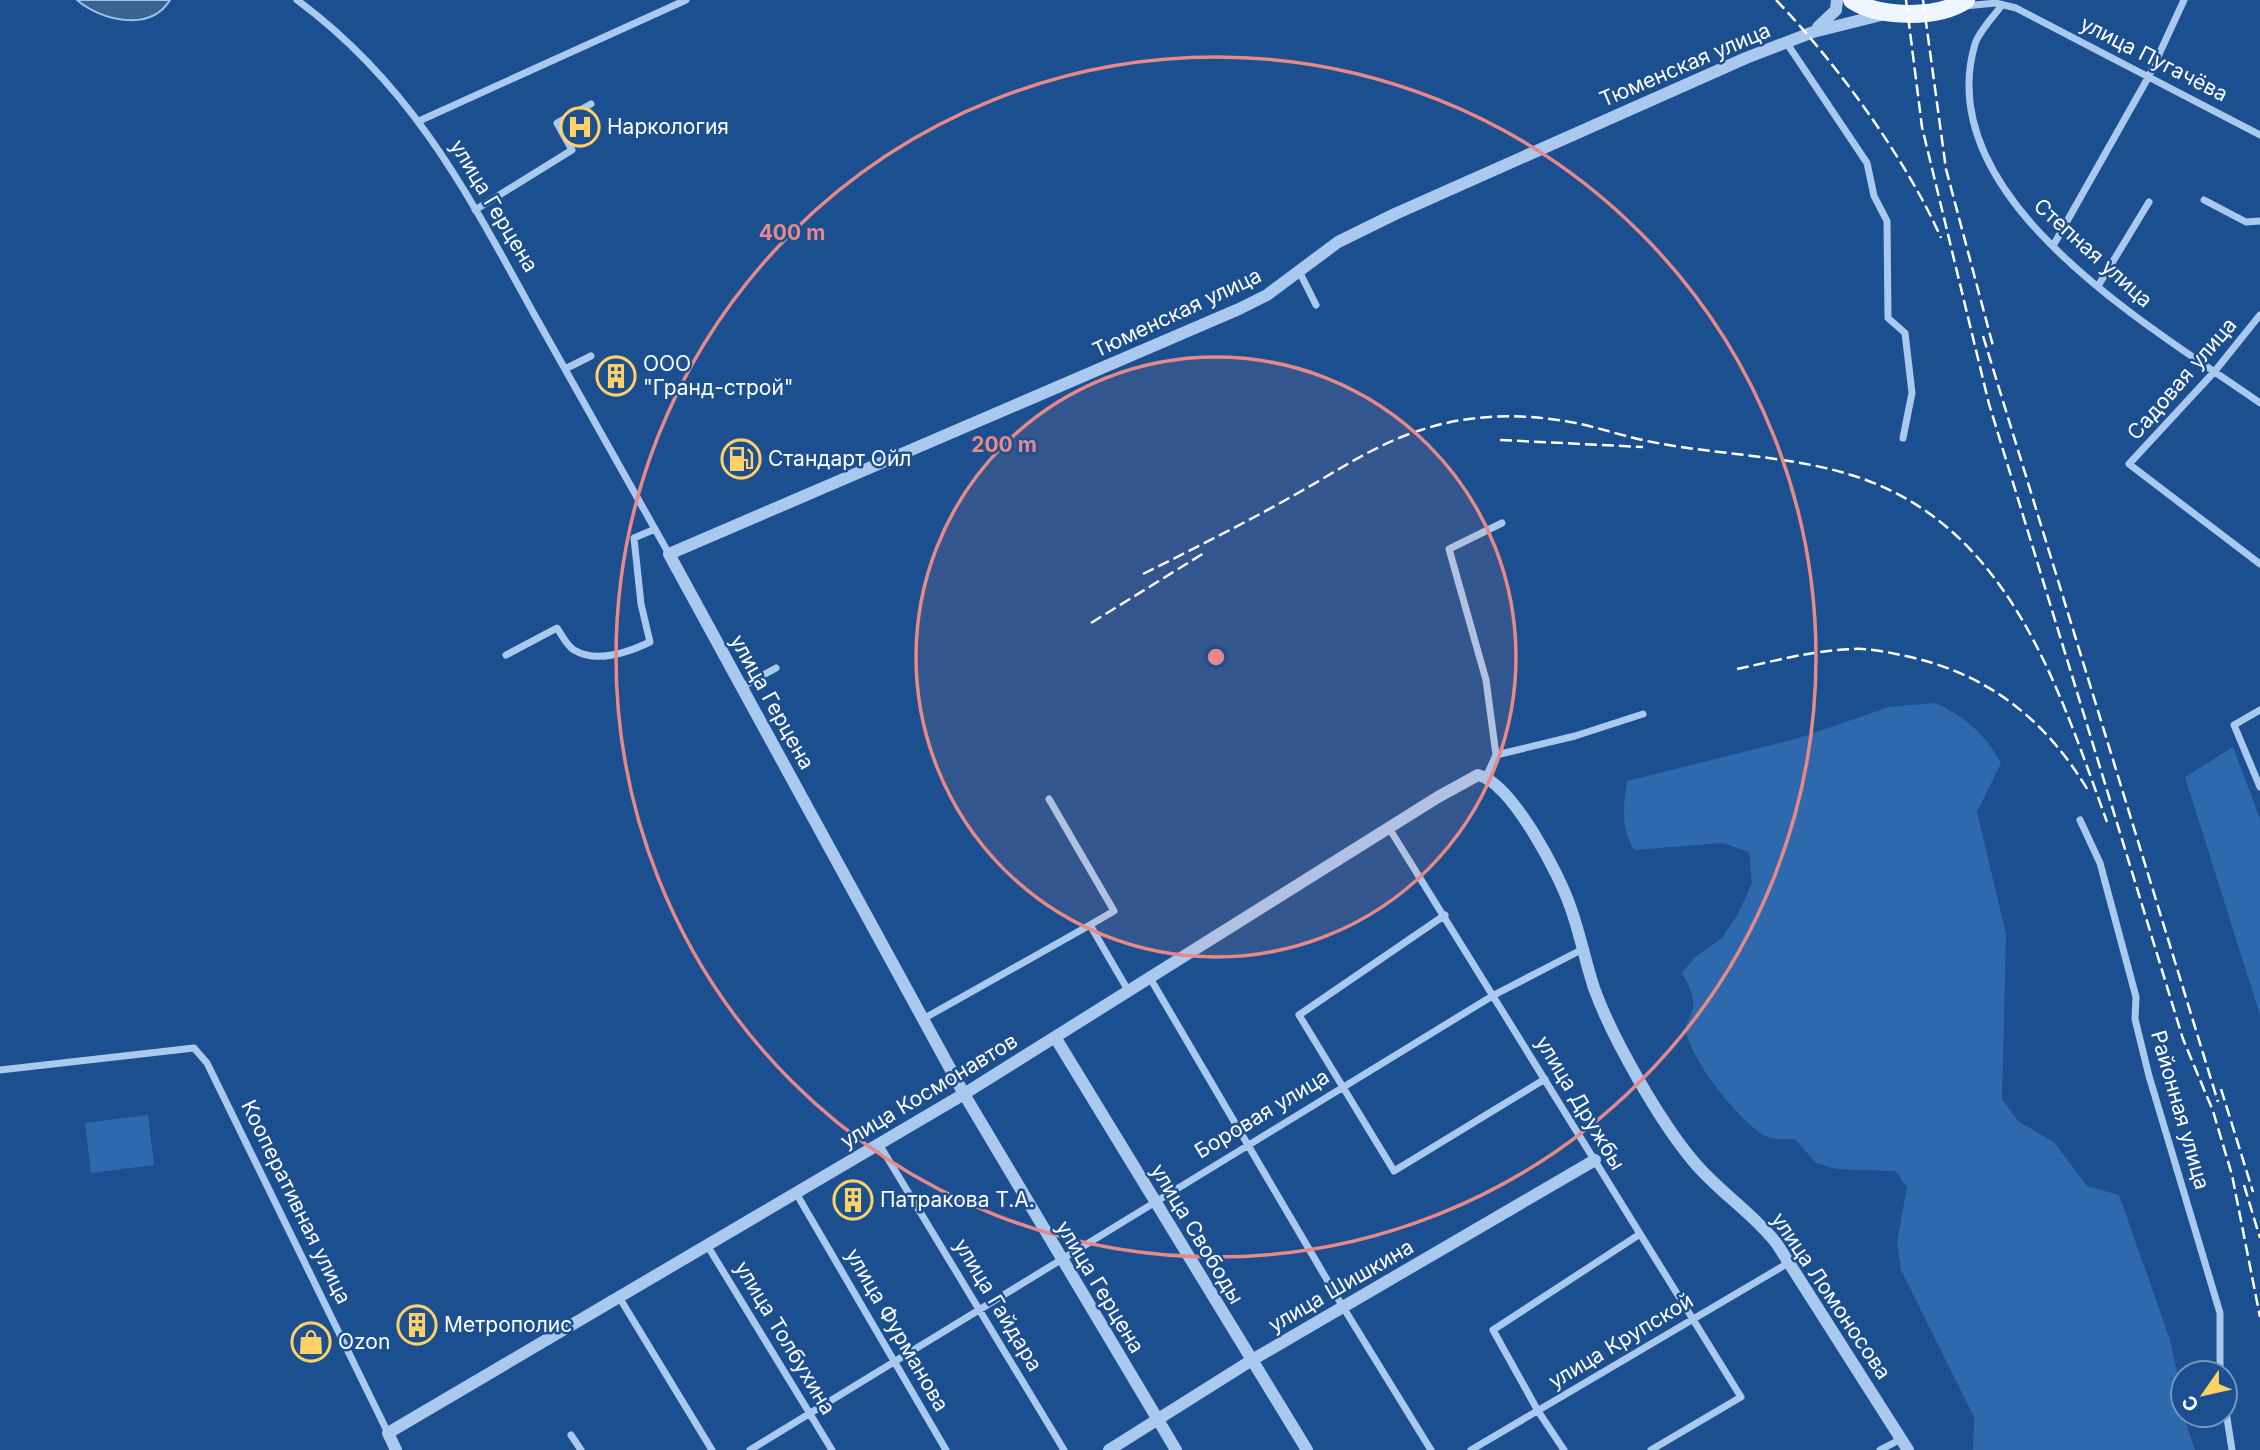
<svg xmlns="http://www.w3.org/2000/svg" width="2260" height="1450" font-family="Inter,sans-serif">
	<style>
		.green { fill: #2e69ad }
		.water { fill: #3c6290; stroke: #9cc4f0; stroke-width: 2 }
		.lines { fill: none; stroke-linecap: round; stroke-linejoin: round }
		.minor { stroke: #a9c9ee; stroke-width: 7 }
		.tertiary { stroke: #a9c9ee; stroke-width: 12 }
		.primary { stroke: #f0f6ff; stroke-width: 18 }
		.rail { stroke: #fff; stroke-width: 2.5; stroke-dasharray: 12 5; stroke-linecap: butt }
		.ring { fill: none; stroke: #e88989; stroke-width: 3.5 }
		.labels { text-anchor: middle; stroke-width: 5; stroke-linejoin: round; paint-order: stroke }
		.street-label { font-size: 21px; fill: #fff; stroke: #1b4f8f }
		.poi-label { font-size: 21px; fill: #fff; stroke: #1b4f8f; text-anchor: start }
		.centre { fill: #e88989; stroke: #1b4f8f; stroke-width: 3.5 }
		.ring-label { font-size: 21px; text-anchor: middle; font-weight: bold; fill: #e88989; stroke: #1b4f8f; stroke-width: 5; stroke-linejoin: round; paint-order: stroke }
	</style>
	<rect width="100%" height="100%" fill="#1b4f8f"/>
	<path class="green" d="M1934,703C1964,715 1985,734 2001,763L1977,812L2006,934L2002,1099L2018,1121L2054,1142L2087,1186L2119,1195L2170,1340L2180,1385L2183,1415L2195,1450H1973L1974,1417L1901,1270L1897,1242L1907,1187L1895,1171L1836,1169L1816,1163L1795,1139C1787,1139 1776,1140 1768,1137C1743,1127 1686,1055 1686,1028C1686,1021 1692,1015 1693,1008C1695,996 1688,983 1682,973L1695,957L1721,939L1738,914L1752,883L1749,852L1723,843L1634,850C1621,828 1623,806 1627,781L1799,738L1889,707Z
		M2233,747L2260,819V1015L2185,777Z
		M148,1115L154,1165L91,1173L85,1123Z"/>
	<path class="water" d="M77,0H170C150,33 100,20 77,0Z"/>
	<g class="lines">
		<path class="minor" d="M297,0C412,85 467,192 534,314C579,394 624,474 669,554
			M2002,5C1994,16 1979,31 1975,44C1929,200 2155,329 2260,403
			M1964,6L1996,3L2016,8L2260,135
			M1786,42L1867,163L1874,196L1887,221L1888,318L1905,333L1912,393L1903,438
			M419,121L686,0
			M2204,200L2246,222L2260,221
			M475,210L572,150L557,123L591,104
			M2053,246L2149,76L2184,0
			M1299,271L1316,305
			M2098,286L2149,202
			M2260,315L2215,371L2129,464L2260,564
			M565,369L591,356
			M506,655L557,628C562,635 567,646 574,650C597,664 629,652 650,642L641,604L634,538L655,529
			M742,687L776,668
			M2260,710L2234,725L2260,787
			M1496,755L1486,680L1449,549L1502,523
			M1486,777L1496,755L1575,736L1643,714
			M1049,799L1114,911L1090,925
			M2080,820L2100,863L2136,997L2135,1019L2149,1076L2220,1313V1373
			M1389,828L1741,1397L1651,1450
			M1445,915L1299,1015L1394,1171L1545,1079
			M1150,978L1343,1307L1431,1450
			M923,1019L1090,925L1129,992
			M0,1070L194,1048L207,1063L388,1433
			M879,1144L1064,1450
			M796,1193L946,1450
			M707,1245L832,1450
			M619,1297L712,1450
			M2225,1405L2232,1450
			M571,1435L581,1450
			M750,1450L1494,995L1583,949
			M1471,1450L1790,1262
			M1564,1450L1538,1411L1493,1330L1640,1234
			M1880,1450L1901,1439"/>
		<path class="tertiary" d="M1818,27L1836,10L1837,0
			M1055,1037L1307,1450
			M396,1450L388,1433L964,1094L1438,797L1478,775C1512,783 1559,874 1570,906C1580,933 1585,961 1594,988C1612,1038 1660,1122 1694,1162C1719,1192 1753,1213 1777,1244L1908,1450
			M1109,1450L1252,1360L1595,1160
			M1176,1450L964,1094L669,554L1239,309L1267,295L1338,242L1395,214L1746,58L1813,32L1885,14"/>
		<path class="primary" d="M1852,0C1879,18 1938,19 1966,0"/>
		<path class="rail" d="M1776,0C1835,61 1907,160 1941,238
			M1906,0L1922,127L1989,404L2183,1039L2213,1111L2232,1175L2260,1317
			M1923,0L1946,169L1993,346
			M1983,336L2218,1102
			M1500,440L1643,447
			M1143,574C1195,548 1247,522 1298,493C1339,470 1376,444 1421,430C1469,414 1521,413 1570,422C1598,427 1625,437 1652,442C1723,456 1798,455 1866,480C2012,534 2059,690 2107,822
			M1091,623L1204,553
			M1737,669C1775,661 1814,650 1853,649C1869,648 1886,652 1901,655C1986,672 2045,718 2089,792
			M2221,1089L2253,1192
			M2244,1185L2260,1238"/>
	</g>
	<circle cx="1216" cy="657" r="300" fill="#e88989" fill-opacity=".12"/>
	<g class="ring">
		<circle cx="1216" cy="657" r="300"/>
		<circle cx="1216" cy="657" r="600"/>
	</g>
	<defs>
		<g id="hospital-ring" transform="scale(2.0125)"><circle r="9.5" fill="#1b4f8f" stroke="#ffd166" stroke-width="1.5"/><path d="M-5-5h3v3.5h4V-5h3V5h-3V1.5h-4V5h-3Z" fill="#ffd166"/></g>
		<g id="building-ring" transform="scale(2.0125)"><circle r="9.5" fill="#1b4f8f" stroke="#ffd166" stroke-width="1.5"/><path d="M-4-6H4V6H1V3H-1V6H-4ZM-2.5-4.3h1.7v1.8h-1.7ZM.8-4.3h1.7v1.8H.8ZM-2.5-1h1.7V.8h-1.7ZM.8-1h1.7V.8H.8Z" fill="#ffd166"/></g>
		<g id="fuel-ring" transform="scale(2.0125)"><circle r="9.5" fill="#1b4f8f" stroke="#ffd166" stroke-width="1.5"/><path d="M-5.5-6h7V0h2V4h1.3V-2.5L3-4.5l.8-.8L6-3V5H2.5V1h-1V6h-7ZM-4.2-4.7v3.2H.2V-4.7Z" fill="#ffd166"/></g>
		<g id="shop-ring" transform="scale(2.0125)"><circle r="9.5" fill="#1b4f8f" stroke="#ffd166" stroke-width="1.5"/><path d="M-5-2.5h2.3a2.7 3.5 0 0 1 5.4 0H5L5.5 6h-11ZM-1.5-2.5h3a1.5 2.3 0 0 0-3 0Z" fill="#ffd166"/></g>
	</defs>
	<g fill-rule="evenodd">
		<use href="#hospital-ring" x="580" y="127"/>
		<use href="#building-ring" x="616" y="376"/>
		<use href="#fuel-ring" x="741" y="459"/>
		<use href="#building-ring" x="853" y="1200"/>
		<use href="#building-ring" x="417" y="1325"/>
		<use href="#shop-ring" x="311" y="1342"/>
	</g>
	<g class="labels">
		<g class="street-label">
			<text transform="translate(2154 59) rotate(27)" y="7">улица Пугачёва</text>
			<text transform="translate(1685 65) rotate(-23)" y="7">Тюменская улица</text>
			<text transform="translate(494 206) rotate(59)" y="7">улица Герцена</text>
			<text transform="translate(2093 253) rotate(42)" y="7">Степная улица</text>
			<text transform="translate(1177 313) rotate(-25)" y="7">Тюменская улица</text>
			<text transform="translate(2182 379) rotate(-49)" y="7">Садовая улица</text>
			<text transform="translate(772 702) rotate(61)" y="7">улица Герцена</text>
			<text transform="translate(929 1091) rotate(-31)" y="7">улица Космонавтов</text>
			<text transform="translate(1580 1103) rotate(59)" y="7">улица Дружбы</text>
			<text transform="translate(2180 1110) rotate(74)" y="7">Районная улица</text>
			<text transform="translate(1262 1114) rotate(-31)" y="7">Боровая улица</text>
			<text transform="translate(296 1202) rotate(64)" y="7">Кооперативная улица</text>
			<text transform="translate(1197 1234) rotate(59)" y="7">улица Свободы</text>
			<text transform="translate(1341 1286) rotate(-30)" y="7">улица Шишкина</text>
			<text transform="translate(1100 1287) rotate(59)" y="7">улица Герцена</text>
			<text transform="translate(1831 1296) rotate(56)" y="7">улица Ломоносова</text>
			<text transform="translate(998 1305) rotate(59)" y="7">улица Гайдара</text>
			<text transform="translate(897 1330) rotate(60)" y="7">улица Фурманова</text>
			<text transform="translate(785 1338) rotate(59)" y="7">улица Толбухина</text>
			<text transform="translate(1621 1341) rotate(-31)" y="7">улица Крупской</text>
		</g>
		<g class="poi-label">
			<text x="607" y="134">Наркология</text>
			<text x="643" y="371">ООО<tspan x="643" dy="24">"Гранд-строй"</tspan></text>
			<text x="768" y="466">Стандарт Ойл</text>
			<text x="880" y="1207">Патракова Т.А.</text>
			<text x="444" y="1332">Метрополис</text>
			<text x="338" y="1349">Ozon</text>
		</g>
	</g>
	<circle cx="1216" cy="657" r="10" class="centre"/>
	<g class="ring-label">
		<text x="792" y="240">400 m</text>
		<text x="1004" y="452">200 m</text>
	</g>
	<g transform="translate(2204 1394) rotate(236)"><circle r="33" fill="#1b4f8f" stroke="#7695bc" stroke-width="2"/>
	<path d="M0-5L12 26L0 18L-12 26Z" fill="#ffd166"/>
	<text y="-10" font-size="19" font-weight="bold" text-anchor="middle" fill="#ffffff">С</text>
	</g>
</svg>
